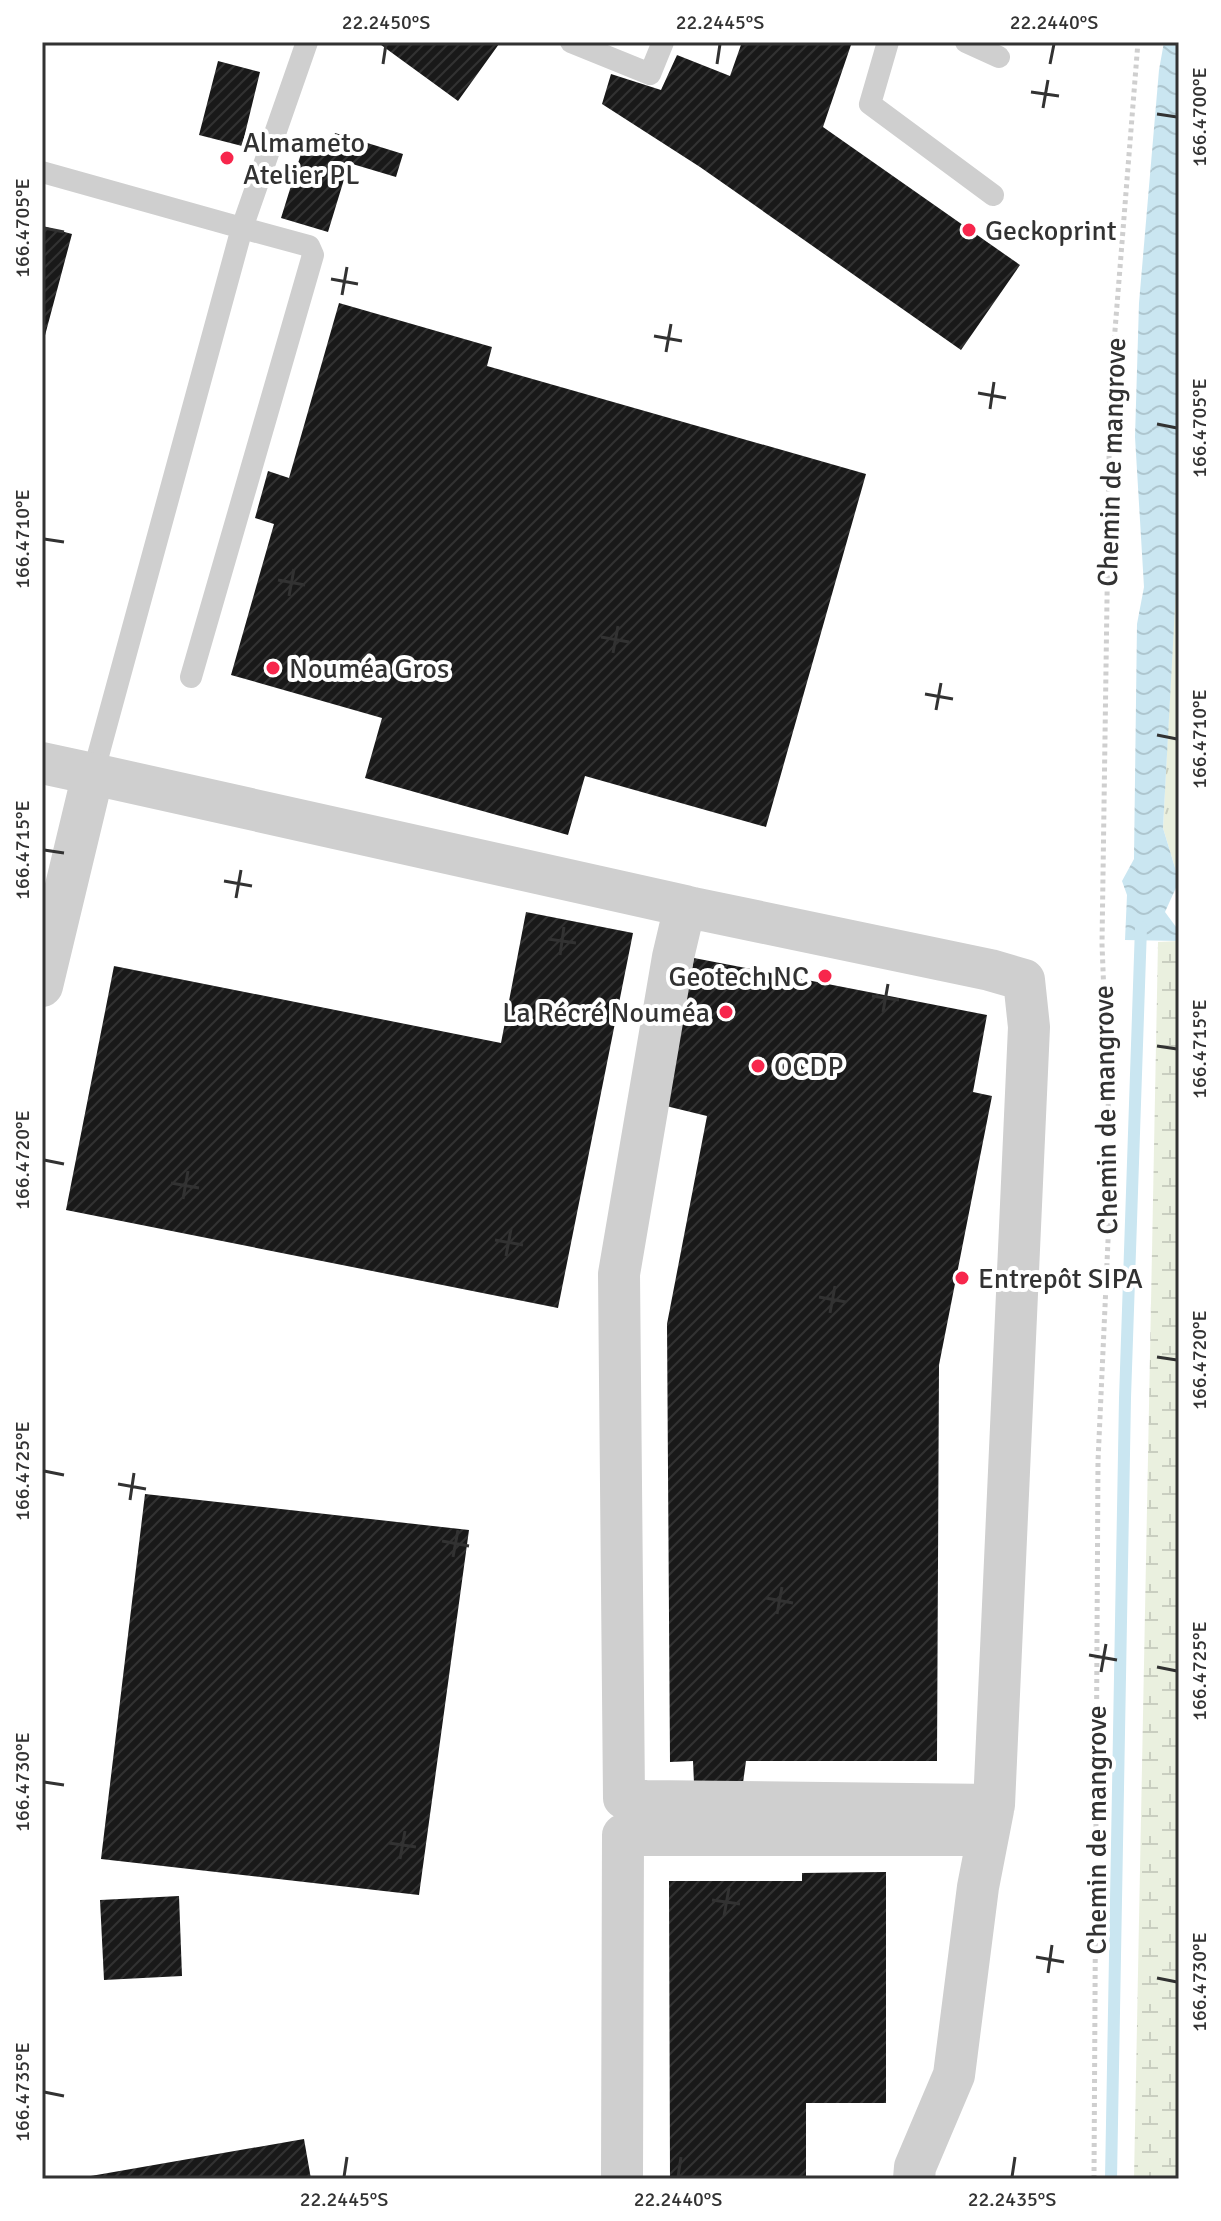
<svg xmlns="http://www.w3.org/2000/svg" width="1221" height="2221" font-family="Signika,sans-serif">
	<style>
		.grass { fill: url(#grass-tufts) }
		.wetland { fill: url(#wetland-marsh) }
		.water { fill: url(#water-waves) }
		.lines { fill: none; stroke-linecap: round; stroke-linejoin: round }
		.stream { stroke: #cae6f1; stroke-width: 12 }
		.building { fill: url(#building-hatch) }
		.path { stroke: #cfcfcf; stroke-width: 5; stroke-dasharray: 4 4; stroke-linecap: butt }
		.service { stroke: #cfcfcf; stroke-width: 22 }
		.minor { stroke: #cfcfcf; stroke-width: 42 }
		.ticks { fill: none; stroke: #323232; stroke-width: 3 }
		.poi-dot { fill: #f7264c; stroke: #fff; stroke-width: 3 }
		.labels { text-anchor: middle; stroke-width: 8; stroke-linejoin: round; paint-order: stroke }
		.poi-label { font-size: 28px; fill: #323232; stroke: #fff; text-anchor: start }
		.street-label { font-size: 28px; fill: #323232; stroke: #fff }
		.neatline { fill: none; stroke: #323232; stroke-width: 3 }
		.ticks-label { font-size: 20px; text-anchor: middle; fill: #323232 }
	</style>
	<defs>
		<pattern id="grass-tufts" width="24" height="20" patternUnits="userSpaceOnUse" patternTransform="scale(2)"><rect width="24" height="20" fill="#eaf0df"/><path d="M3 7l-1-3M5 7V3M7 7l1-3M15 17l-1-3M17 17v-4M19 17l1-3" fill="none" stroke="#c9cec0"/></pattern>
		<pattern id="wetland-marsh" width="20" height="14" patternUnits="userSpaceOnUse" patternTransform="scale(2)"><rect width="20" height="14" fill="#eaf0df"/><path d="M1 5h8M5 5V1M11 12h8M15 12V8" fill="none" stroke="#c9cec0"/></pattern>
		<pattern id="water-waves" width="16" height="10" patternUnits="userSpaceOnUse" patternTransform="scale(2)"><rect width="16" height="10" fill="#cae6f1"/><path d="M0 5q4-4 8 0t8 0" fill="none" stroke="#aec6cf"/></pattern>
		<pattern id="building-hatch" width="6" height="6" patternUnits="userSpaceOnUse" patternTransform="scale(2)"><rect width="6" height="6" fill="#191919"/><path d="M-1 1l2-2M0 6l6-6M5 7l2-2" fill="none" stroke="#323232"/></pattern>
	</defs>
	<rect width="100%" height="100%" fill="#fff"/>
	<path class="grass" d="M1178,534H1179V881L1163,828Z"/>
	<path class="wetland" d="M1179,941V2179H1134L1158,942Z"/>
	<path class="water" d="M1164,42H1179V534L1163,828L1179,881L1165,912L1179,931V941L1125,940L1127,895L1122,881L1134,859L1137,624L1144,587L1135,437L1139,303L1159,70Z"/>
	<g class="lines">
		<path class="stream" d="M1111,2179L1125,1398L1141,927"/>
	</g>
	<path class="building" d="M377,42H496L499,44L458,101Z
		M742,42H852L823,127L1020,265L961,350L700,167L602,104L611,74L661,90L677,55L730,76Z
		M218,61L260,72L242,146L199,135Z
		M335,133L403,154L396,177L349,163L328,232L281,218L304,144L329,152Z
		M42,226L72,234L43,343H42Z
		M339,303L492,347L487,366L866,474L766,827L585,776L568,835L365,778L382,718L231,675L274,524L255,518L268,471L289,478Z
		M526,912L633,933L558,1308L66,1210L114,966L501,1043Z
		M694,958L987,1015L973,1092L992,1096L939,1365L937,1761H746L743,1783H694L693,1761L670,1762L667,1324L707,1116L666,1106Z
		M145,1494L469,1530L419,1895L101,1859Z
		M886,1872V2103H806V2179H670L669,1881H802V1873Z
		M179,1896L182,1976L104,1980L100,1900Z
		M304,2139L311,2179H86L85,2177Z"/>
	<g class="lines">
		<path class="path" d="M1094,2179L1098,1461L1111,1175L1102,944L1110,393L1138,42"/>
		<path class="service" d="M571,42L650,74L663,42
			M888,42L870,104L993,195
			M966,42L999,57
			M42,172L242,228L93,774
			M191,677L313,255L309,246L242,228L307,42"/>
		<path class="minor" d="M42,763L93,774L42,986
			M93,774L685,906L693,908L990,970L1024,980L1029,1027L994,1805L645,1801L624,1798L619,1274L673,957L685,906
			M622,2179L623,1835H988
			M914,2179L915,2167L954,2075L978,1887L993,1810"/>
	</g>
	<path class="ticks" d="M383,64L386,44M717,64L720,44M1050,64L1054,44M1031,92L1059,96M1043,108L1048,80M1157,114L1177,117M44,228L64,232M331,279L358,284M342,295L347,267M654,336L682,341M666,352L671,324M978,393L1006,398M990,409L994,382M1157,424L1177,428M44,539L64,542M278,580L305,585M289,596L294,569M601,637L629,642M613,653L618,626M925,694L953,699M936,710L941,683M1157,735L1177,739M44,850L64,853M224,881L252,886M236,898L241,870M548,939L576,943M560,955L564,927M872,996L899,1000M883,1012L888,984M1157,1046L1177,1049M44,1160L64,1164M171,1183L199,1188M183,1199L188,1171M495,1240L523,1245M506,1256L511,1229M819,1297L846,1302M830,1313L835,1286M1157,1357L1177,1360M44,1471L64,1475M118,1484L146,1489M130,1500L134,1473M442,1541L469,1546M453,1557L458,1530M766,1598L793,1603M777,1614L782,1587M1089,1655L1117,1660M1157,1667L1177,1671M1101,1672L1106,1644M44,1782L64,1785M389,1843L416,1847M400,1859L405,1831M712,1900L740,1904M724,1916L729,1888M1036,1957L1064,1962M1048,1973L1052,1945M1157,1978L1177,1982M44,2092L64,2096M344,2177L347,2157M678,2177L681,2157M1012,2177L1015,2157"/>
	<g class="poi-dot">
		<circle cx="227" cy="158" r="8"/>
		<circle cx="969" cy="230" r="8"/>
		<circle cx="273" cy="668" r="8"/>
		<circle cx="825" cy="976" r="8"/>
		<circle cx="726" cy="1012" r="8"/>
		<circle cx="758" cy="1066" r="8"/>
		<circle cx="962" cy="1278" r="8"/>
	</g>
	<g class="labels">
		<g class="poi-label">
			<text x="243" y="152">Almameto<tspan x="243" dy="32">Atelier PL</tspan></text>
			<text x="985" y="240">Geckoprint</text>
			<text x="289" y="678">Nouméa Gros</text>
			<text x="809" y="986" text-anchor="end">Geotech NC</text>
			<text x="710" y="1022" text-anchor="end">La Récré Nouméa</text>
			<text x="774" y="1076">OCDP</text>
			<text x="978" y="1288">Entrepôt SIPA</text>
		</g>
		<g class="street-label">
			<text transform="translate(1111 462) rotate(-88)" y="10">Chemin de mangrove</text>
			<text transform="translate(1105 1110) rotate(-91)" y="10">Chemin de mangrove</text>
			<text transform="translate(1096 1830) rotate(-90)" y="10">Chemin de mangrove</text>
		</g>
	</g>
	<rect width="1221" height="2221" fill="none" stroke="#ffffff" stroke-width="88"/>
	<rect x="44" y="44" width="1133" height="2133" class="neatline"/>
	<g class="ticks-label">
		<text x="386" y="29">22.2450°S</text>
		<text x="720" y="29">22.2445°S</text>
		<text x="1054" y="29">22.2440°S</text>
		<text transform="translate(1199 117) rotate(-90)" y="7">166.4700°E</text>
		<text transform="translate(22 228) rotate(-90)" y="7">166.4705°E</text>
		<text transform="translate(1199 428) rotate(-90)" y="7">166.4705°E</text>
		<text transform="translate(22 539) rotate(-90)" y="7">166.4710°E</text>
		<text transform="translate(1199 739) rotate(-90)" y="7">166.4710°E</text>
		<text transform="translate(22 850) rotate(-90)" y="7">166.4715°E</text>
		<text transform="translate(1199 1049) rotate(-90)" y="7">166.4715°E</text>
		<text transform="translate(22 1160) rotate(-90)" y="7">166.4720°E</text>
		<text transform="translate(1199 1360) rotate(-90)" y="7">166.4720°E</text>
		<text transform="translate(22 1471) rotate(-90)" y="7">166.4725°E</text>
		<text transform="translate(1199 1671) rotate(-90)" y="7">166.4725°E</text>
		<text transform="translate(22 1782) rotate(-90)" y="7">166.4730°E</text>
		<text transform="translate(1199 1982) rotate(-90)" y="7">166.4730°E</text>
		<text transform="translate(22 2092) rotate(-90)" y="7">166.4735°E</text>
		<text x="344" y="2206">22.2445°S</text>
		<text x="678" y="2206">22.2440°S</text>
		<text x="1012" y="2206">22.2435°S</text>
	</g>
</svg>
